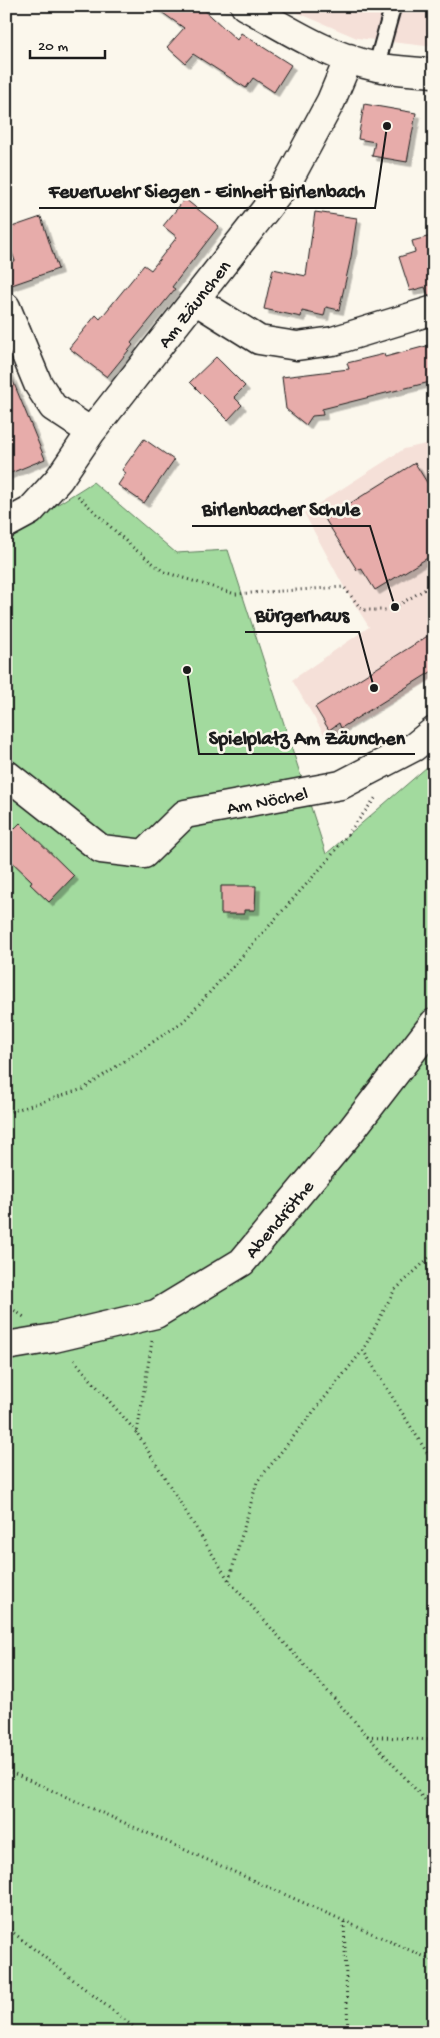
<svg xmlns="http://www.w3.org/2000/svg" width="440" height="2038" font-family="'Gochi Hand',sans-serif">
	<style>
		.built { fill: #f5e0d8 }
		.green { fill: #a2da9e; stroke: #5f7b5d }
		.building { fill: #e7acaa; stroke: #1c1c1c; filter: url(#shadow) }
		.lines { fill: none; stroke-linecap: round; stroke-linejoin: round }
		.service-casing { stroke: #1c1c1c; stroke-width: 19 }
		.minor-casing { stroke: #1c1c1c; stroke-width: 31 }
		.tertiary-casing { stroke: #1c1c1c; stroke-width: 31 }
		.path { stroke: #1c1c1c; stroke-width: 3; stroke-dasharray: 1 4; stroke-linecap: butt }
		.service { stroke: #fbf7ec; stroke-width: 15 }
		.minor { stroke: #fbf7ec; stroke-width: 28 }
		.tertiary { stroke: #fbf7ec; stroke-width: 28 }
		.labels { text-anchor: middle; stroke-width: 5; stroke-linejoin: round; paint-order: stroke }
		.street-label { font-size: 19px; fill: #1c1c1c; stroke: #fbf7ec }
		.leader { fill: none; stroke: #1c1c1c; stroke-width: 2 }
		.callout-dot { fill: #1c1c1c; stroke: #fbf7ec; stroke-width: 2 }
		.callout-label { font-size: 20px; text-anchor: middle; font-weight: bold; fill: #1c1c1c; stroke: #fbf7ec; stroke-width: 5; stroke-linejoin: round; paint-order: stroke }
	</style>
	<defs>
		<filter id="shadow"><feDropShadow dx="4.5" dy="4.5" stdDeviation="0" flood-color="#0004"/></filter>
	</defs>
	<rect width="100%" height="100%" fill="#fbf7ec"/>
	<filter id="ink" filterUnits="userSpaceOnUse"><feTurbulence type="fractalNoise" baseFrequency=".02" numOctaves="2"/><feDisplacementMap in="SourceGraphic" scale="10" xChannelSelector="R" yChannelSelector="G"/><feConvolveMatrix kernelMatrix="1 2 1 2 8 2 1 2 1" color-interpolation-filters="sRGB"/></filter>
	<g filter="url(#ink)">
		<path class="built" d="M282,6H434V47L357,38Z
			M434,442V678L328,741L292,680L369,627L344,587L304,513L404,449Z"/>
		<path class="green" d="M93,482L176,553L228,550L326,854L434,761V2032H6V537Z"/>
		<path class="building" d="M153,6H200L237,40L241,33L291,65L274,92L253,78L246,88L193,54L185,63L167,47L184,28Z
			M364,104L416,113L407,162L372,156L375,142L358,139Z
			M185,199L219,226L172,287L175,289L131,343L133,345L107,377L69,348L96,315L100,319L144,265L151,270L177,237L163,226Z
			M315,212L357,218L351,257L339,310L326,307L324,316L302,311L301,317L264,309L273,269L306,276Z
			M41,217L58,269L6,287V262L15,261L6,235V229Z
			M431,236L434,246V295H428L425,287L410,291L399,257L415,252L412,241Z
			M434,344V381L322,409L323,415L312,416L306,425L286,409L282,377L349,369L347,363L384,354L385,357Z
			M216,357L245,386L234,397L242,405L228,420L190,382Z
			M6,364L45,459L6,475Z
			M144,439L174,460L144,503L118,485L126,473L122,470Z
			M415,463L434,494V554L375,590L361,568L357,570L325,519Z
			M434,632V670L341,728L339,723L329,730L315,707Z
			M20,823L74,876L49,902L30,884L32,881L6,856V837Z
			M221,886H256L255,910H244V914H221Z"/>
		<g class="lines">
			<g class="service-casing">
				<path id="service" d="M376,67L393,6"/>
			</g>
			<g class="minor-casing">
				<path id="minor" d="M245,6C287,29 329,57 377,67C395,71 415,71 434,73
					M195,300L259,340L297,346L333,341L434,310
					M6,307L38,384L53,407L91,432
					M6,524L30,511L59,479L91,432L288,181L331,101L349,58
					M6,774L101,849L144,854L185,814L341,785L414,747L434,731"/>
			</g>
			<g class="tertiary-casing">
				<path id="tertiary" d="M6,1346L54,1338L156,1314L242,1262L350,1132L434,1023"/>
			</g>
			<path class="path" d="M78,496L131,546L164,572L235,594L344,587L362,610H390L434,584
				M6,1113L83,1089L184,1021L328,860L376,797
				M6,1305L24,1317
				M152,1341L137,1433L229,1581L434,1810
				M363,1350L434,1464
				M74,1360L137,1433
				M229,1580L257,1482L363,1350L394,1291L434,1253
				M367,1736L430,1740L434,1731
				M6,1770L434,1961
				M344,1922L348,2032
				M6,1927L140,2032"/>
			<use href="#service" class="service"/>
			<use href="#minor" class="minor"/>
			<use href="#tertiary" class="tertiary"/>
		</g>
	</g>
	<g class="labels">
		<g class="street-label">
			<text transform="translate(193 303) rotate(-52)" y="7">Am Zäunchen</text>
			<text transform="translate(267 799) rotate(-11)" y="7">Am Nöchel</text>
			<text transform="translate(278 1218) rotate(-50)" y="7">Abendröthe</text>
		</g>
	</g>
	<path class="leader" d="M387 126L375 208H39M395 607L370 526H192M374 688L359 632H245M187 670L199 754H415"/>
	<g class="callout-dot">
		<circle cx="387" cy="126" r="5"/>
		<circle cx="395" cy="607" r="5"/>
		<circle cx="374" cy="688" r="5"/>
		<circle cx="187" cy="670" r="5"/>
	</g>
	<g class="callout-label">
		<text x="207" y="197">Feuerwehr Siegen - Einheit Birlenbach</text>
		<text x="281" y="515">Birlenbacher Schule</text>
		<text x="302" y="621">Bürgerhaus</text>
		<text x="307" y="744">Spielplatz Am Zäunchen</text>
	</g>
	<rect width="440" height="2038" fill="none" stroke="#fbf7ec" stroke-width="25"/>
	<rect x="12" y="12" width="415" height="2013" fill="none" stroke="#1c1c1c" stroke-width="2" filter="url(#ink)"/>
	<path d="M30 50v8h75v-8" fill="none" stroke="#1c1c1c" stroke-width="2.5"/>
	<text x="38" y="50" font-size="15" fill="#1c1c1c" stroke="#fbf7ec" stroke-width="4" paint-order="stroke">20 m</text>
</svg>
